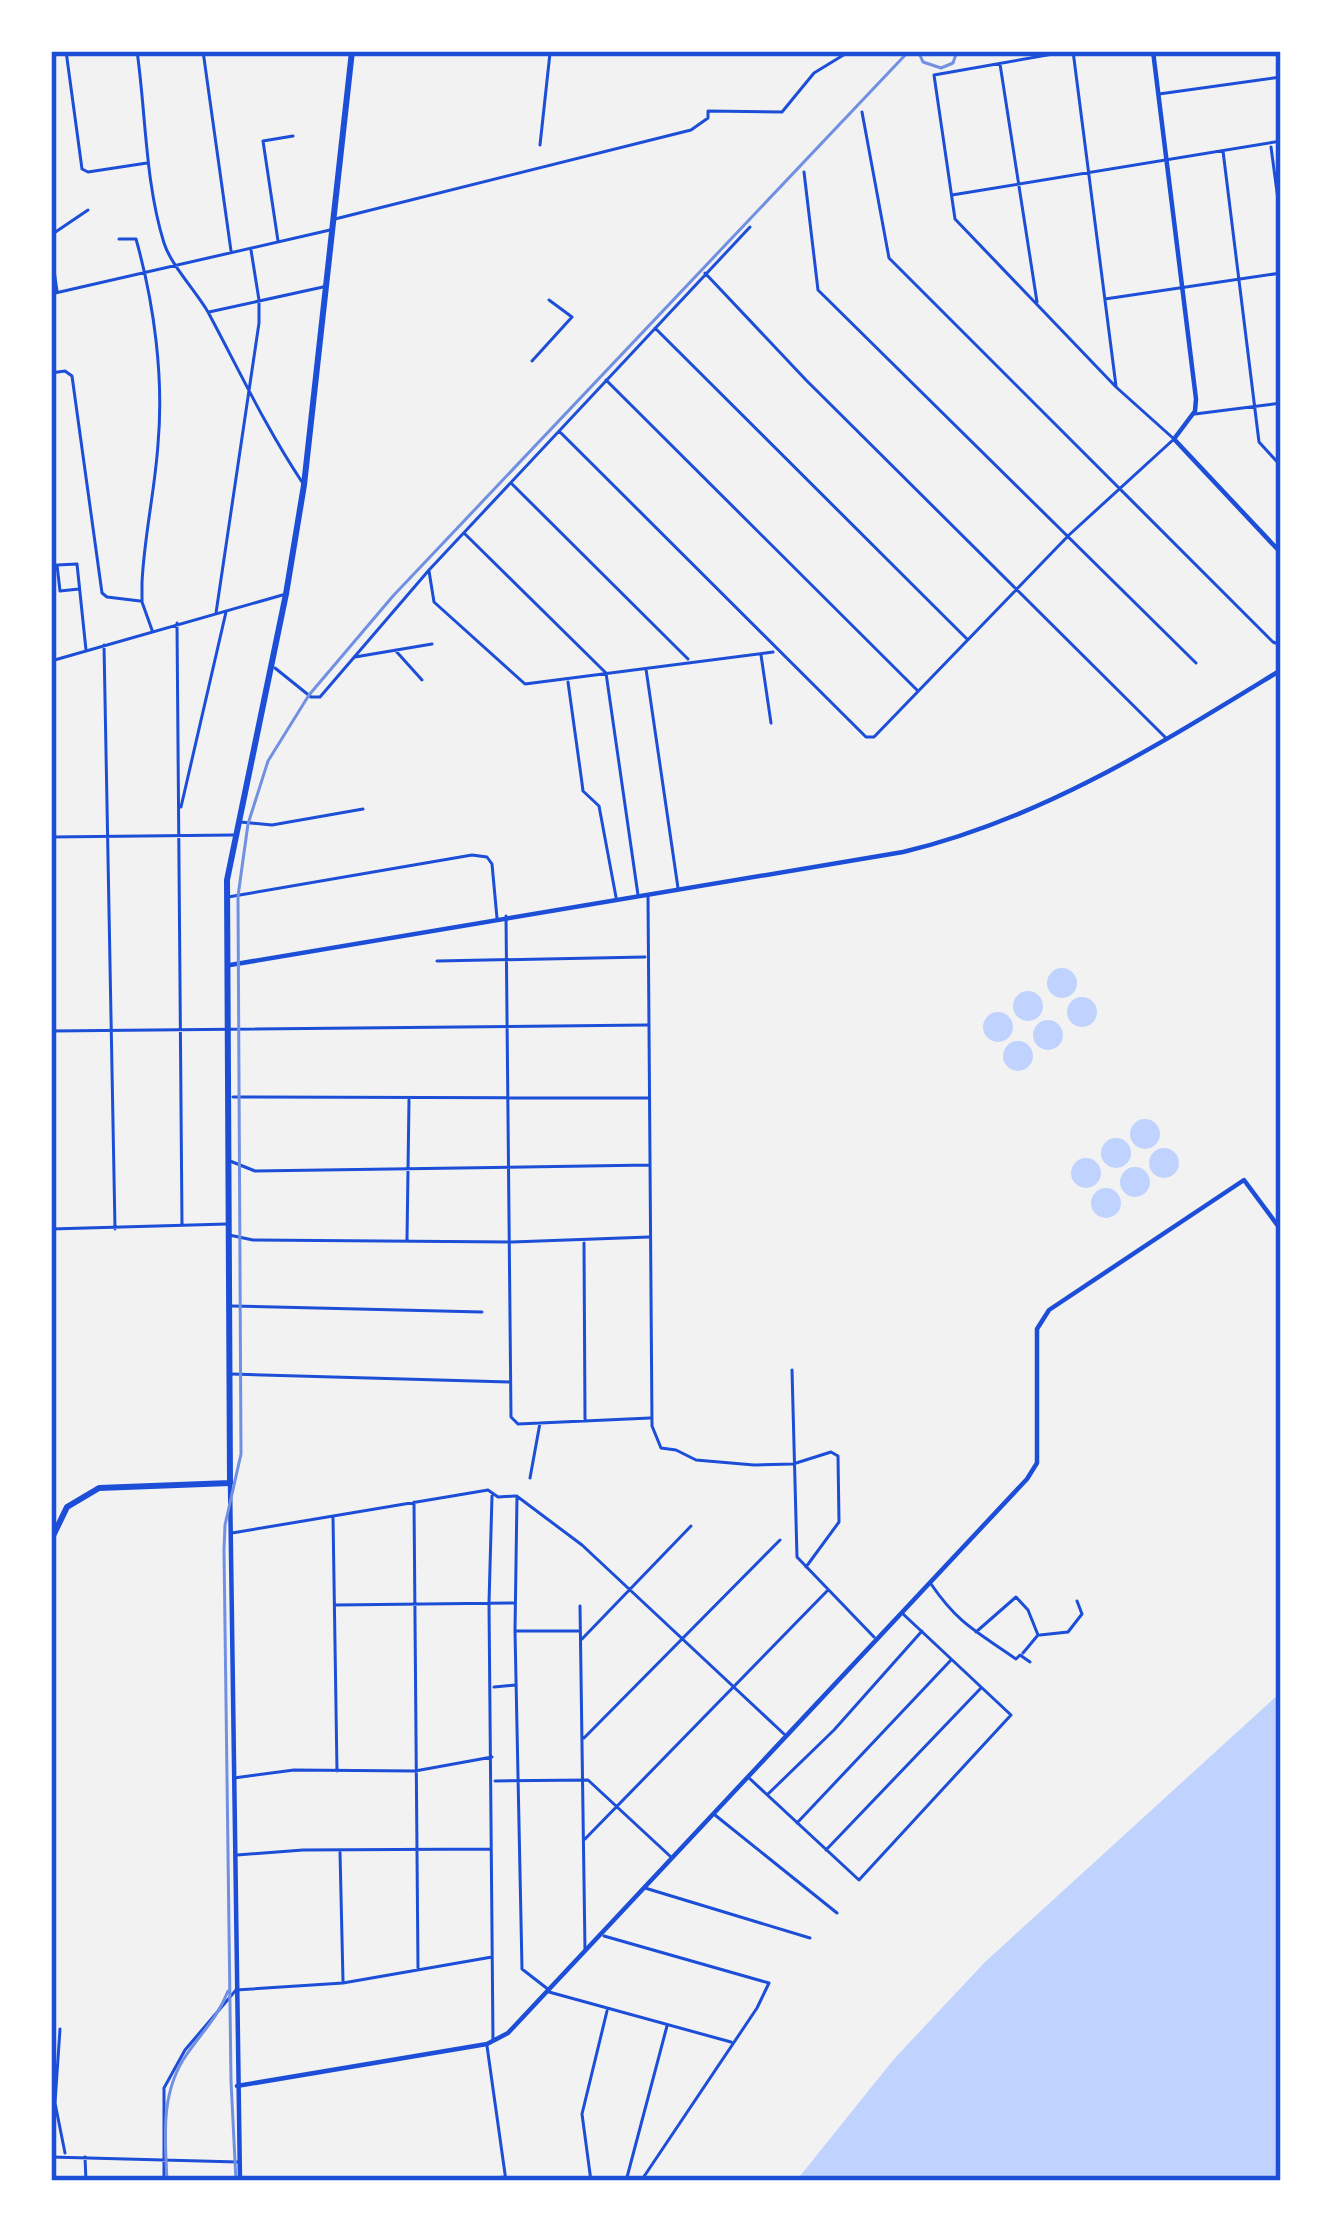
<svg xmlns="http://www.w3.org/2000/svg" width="1332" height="2232" font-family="Helvetica,sans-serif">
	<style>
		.water { fill: #bfd3fe }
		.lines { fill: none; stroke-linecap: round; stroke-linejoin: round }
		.minor { stroke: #1d4ed8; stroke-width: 3 }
		.tertiary { stroke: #1d4ed8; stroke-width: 4.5 }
		.secondary { stroke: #1d4ed8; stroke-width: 6 }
		.tram { stroke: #7290e2; stroke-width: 3 }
		.neatline { fill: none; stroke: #1d4ed8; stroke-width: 4.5 }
	</style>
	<rect width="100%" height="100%" fill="#f2f2f2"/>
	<path class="water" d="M1047 983a15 15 0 1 1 30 0a15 15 0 1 1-30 0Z
		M1013 1006a15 15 0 1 1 30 0a15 15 0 1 1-30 0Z
		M1067 1012a15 15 0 1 1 30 0a15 15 0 1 1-30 0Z
		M983 1027a15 15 0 1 1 30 0a15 15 0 1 1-30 0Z
		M1033 1035a15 15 0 1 1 30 0a15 15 0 1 1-30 0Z
		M1003 1056a15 15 0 1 1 30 0a15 15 0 1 1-30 0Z
		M1130 1134a15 15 0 1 1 30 0a15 15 0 1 1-30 0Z
		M1101 1153a15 15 0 1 1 30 0a15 15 0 1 1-30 0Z
		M1149 1163a15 15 0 1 1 30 0a15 15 0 1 1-30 0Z
		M1071 1173a15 15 0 1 1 30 0a15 15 0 1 1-30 0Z
		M1120 1182a15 15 0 1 1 30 0a15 15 0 1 1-30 0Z
		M1091 1203a15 15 0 1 1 30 0a15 15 0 1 1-30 0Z
		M1281,1692V2181H796L894,2059L985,1962Z"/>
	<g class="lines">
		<path class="minor" d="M66,51L82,169L88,172L147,163
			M137,51C146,114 145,182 164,243C171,265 195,290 208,312C239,370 266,428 302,482
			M203,51L231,251
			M1073,51L1116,386
			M1000,64L1037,302
			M1159,94L1281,77
			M862,112L889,258L1273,642L1281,645
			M540,145L550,53
			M1271,147L1281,222
			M1223,151L1259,442L1281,466
			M804,172L818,290L1196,663
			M952,195L1281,141
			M335,219L691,130L708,118V111L782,112L814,73L850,51
			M51,235L88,210
			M119,239H136C154,303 164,377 158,444C155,490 144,537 142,583V602L152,630
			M278,241L263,141L293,136
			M51,250L57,291
			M705,273L806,380L1166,738
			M51,294L330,230
			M1105,299L1281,273
			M209,312L323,287
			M655,328L967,639
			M532,361L572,317L549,300
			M51,373L65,371L72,376L102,593L107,597L140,601
			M606,380L918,691
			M1195,414L1281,403
			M559,431L866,737H874L1069,535L1174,439L1116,387L955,219L934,75L1070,51
			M512,484L688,659
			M465,534L606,673L638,895
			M429,571L434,602L525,684L773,652
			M79,589L60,591L57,565L77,564L86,650
			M216,613L259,323V300L251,250
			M177,623L182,1225
			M104,645L115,1229
			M395,650L422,680
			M761,655L771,723
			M355,657L432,644
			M51,661L286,594
			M275,668L311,697H320L429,570L750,227
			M646,669L678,888
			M568,682L582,783L583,791L599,806L616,897
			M181,807L226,612
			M240,822L272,825L363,809
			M51,837L233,835
			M648,895L652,1426L661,1448L676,1450L696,1460L754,1465L793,1464L831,1452L838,1456L839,1522L806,1567
			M228,897L472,855L487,857L492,864L497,918
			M506,916L511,1417L518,1424L650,1418
			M437,961L645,957
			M51,1031L647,1025
			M233,1097L649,1098
			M230,1161L255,1171L650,1165
			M51,1229L227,1224
			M229,1235L253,1240L512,1242L649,1237
			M407,1240L409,1100
			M584,1243L585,1419
			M231,1306L482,1312
			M792,1370L797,1557L874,1637
			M231,1374L509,1382
			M530,1478L540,1423
			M492,1496L489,1603L493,2041
			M517,1496L515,1631L522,1969L549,1990
			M518,1497L582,1545L784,1734
			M414,1502L418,1968
			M333,1517L337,1771
			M232,1533L488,1490L498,1497L515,1496
			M931,1584C959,1625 978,1632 1016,1659L1020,1655L1030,1662
			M336,1605L513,1603
			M580,1606L585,1950
			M516,1631H578
			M976,1632L1016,1597L1028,1610L1038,1635L1023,1653
			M1040,1635L1068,1632L1082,1614L1077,1601
			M582,1639L691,1526
			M494,1687L515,1685
			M584,1738L780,1540
			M234,1778L294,1770L415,1771L492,1757
			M749,1778L859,1880L1011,1715L902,1613
			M495,1781L588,1780L671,1857
			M768,1794L834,1730L922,1631
			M715,1815L837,1913
			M797,1823L951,1660
			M585,1839L828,1590
			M826,1850L981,1688
			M340,1852L343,1981
			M237,1855L303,1850L491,1849
			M645,1888L810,1938
			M604,1936L769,1983L757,2008L641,2181
			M549,1992L731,2042
			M60,2029L55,2103L65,2153
			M487,2046L506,2181
			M51,2157L238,2162
			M85,2157L86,2181
			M164,2181V2088L185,2050L236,1990L343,1983L492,1957
			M468,2181L504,2177
			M591,2181L582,2114L607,2011
			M626,2181L667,2026"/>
		<path class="tertiary" d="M1153,51L1196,399L1195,411L1174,439L1281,553
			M230,965L903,852C1042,819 1160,744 1281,670
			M230,1483L240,2181
			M237,2086L487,2044L508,2033L1027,1479L1037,1463V1329L1049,1310L1244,1180L1281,1230"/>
		<path class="secondary" d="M51,1540L67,1507L99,1488L230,1483L227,880L286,594L304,485L352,51"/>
		<path class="tram" d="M918,51L923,62L941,68L953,63L957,51
			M167,2181C165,2137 160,2092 187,2054C202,2032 218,2017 228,1991
			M236,2181L231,2081L224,1550L225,1525L241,1454L238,896L248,824L268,761L309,695L393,596L909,51"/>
	</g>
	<rect width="1332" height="2232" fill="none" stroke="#ffffff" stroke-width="108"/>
	<rect x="54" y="54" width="1224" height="2124" class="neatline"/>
</svg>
